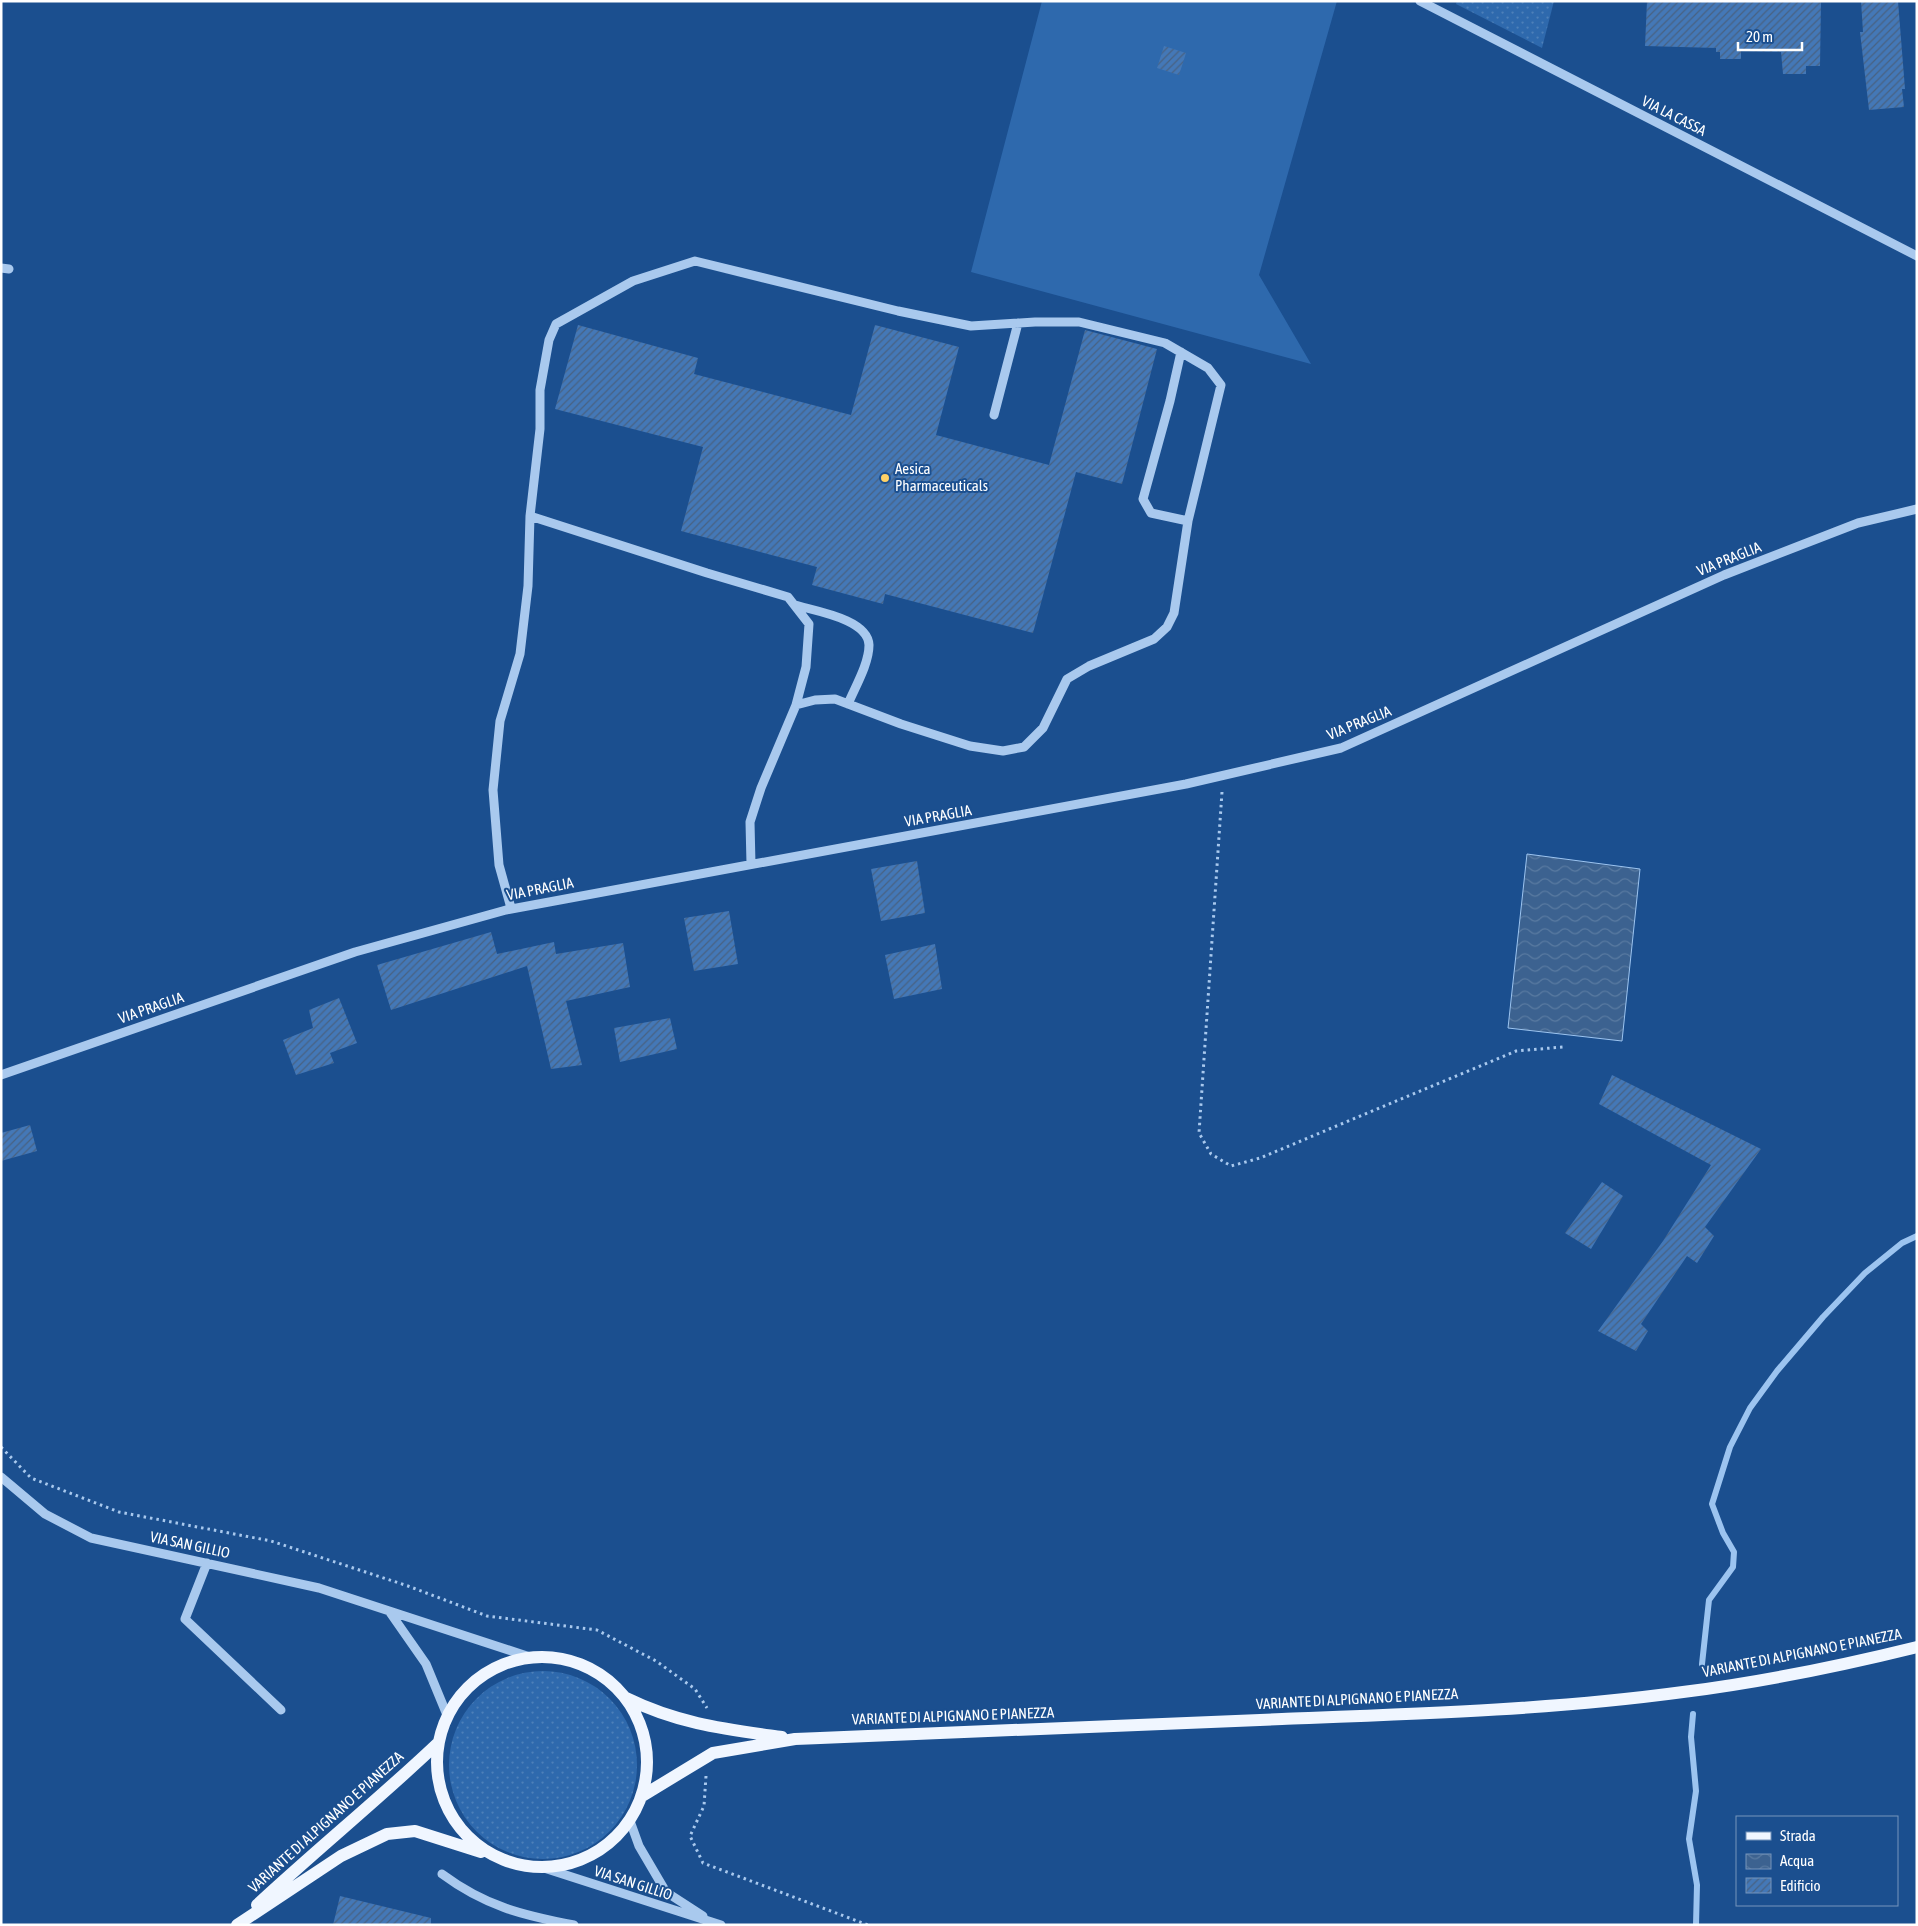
<svg xmlns="http://www.w3.org/2000/svg" width="1918" height="1926" font-family="'Asap Condensed',sans-serif">
	<style>
		.grass { fill: url(#grass-dots) }
		.garden { fill: #2e69ad }
		.water { fill: url(#water-waves); stroke: #9cc4f0 }
		.lines { fill: none; stroke-linecap: round; stroke-linejoin: round }
		.stream { stroke: #9cc4f0; stroke-width: 6 }
		.building { fill: url(#building-hatch) }
		.path { stroke: #a9c9ee; stroke-width: 3; stroke-dasharray: 2.5 4; stroke-linecap: butt }
		.minor { stroke: #a9c9ee; stroke-width: 9 }
		.major { stroke: #f0f6ff; stroke-width: 12 }
		.poi-dot { fill: #ffd166; stroke: #1b4f8f; stroke-width: 2 }
		.labels { text-anchor: middle; stroke-width: 4; stroke-linejoin: round; paint-order: stroke }
		.street-label { font-size: 15px; fill: #fff; stroke: #1b4f8f }
		.poi-label { font-size: 15px; fill: #fff; stroke: #1b4f8f; text-anchor: start }
	</style>
	<defs>
		<pattern id="grass-dots" width="8" height="8" patternUnits="userSpaceOnUse" patternTransform="scale(1.25)"><rect width="8" height="8" fill="#2e69ad"/><path d="M2 2h.1M6 6h.1" fill="none" stroke="#4d80b9" stroke-width="1.8" stroke-linecap="round"/></pattern>
		<pattern id="water-waves" width="16" height="10" patternUnits="userSpaceOnUse" patternTransform="scale(1.25)"><rect width="16" height="10" fill="#3c6290"/><path d="M0 5q4-4 8 0t8 0" fill="none" stroke="#597aa1"/></pattern>
		<pattern id="building-hatch" width="6" height="6" patternUnits="userSpaceOnUse" patternTransform="scale(1.25)"><rect width="6" height="6" fill="#4478b7"/><path d="M-1 1l2-2M0 6l6-6M5 7l2-2" fill="none" stroke="#486282"/></pattern>
	</defs>
	<rect width="100%" height="100%" fill="#1b4f8f"/>
	<path class="grass" d="M1457,1H1554L1542,48L1456,4Z
		M449 1765a94 94 0 1 1 188 0a94 94 0 1 1-188 0Z"/>
	<path class="garden" d="M1042,1H1337L1259,275L1311,364L971,272Z"/>
	<path class="water" d="M1527,854L1640,869L1622,1041L1508,1028Z"/>
	<g class="lines">
		<path class="stream" d="M1702,1664L1709,1600L1733,1567L1734,1552L1723,1533L1712,1504L1730,1447L1750,1408L1777,1371L1823,1317L1865,1273L1902,1243L1917,1236
			M1693,1714L1691,1737L1696,1791L1689,1839L1697,1885L1696,1925"/>
	</g>
	<path class="building" d="M1647,1H1821L1820,66H1806V74H1783L1781,52L1741,51V59H1720V52H1716V48L1645,46Z
		M1861,1H1898L1905,89H1902L1904,107L1869,110L1860,32H1863Z
		M1164,46L1186,53L1179,75L1157,68Z
		M578,325L698,358L694,374L851,415L875,325L959,347L936,435L1049,465L1085,330L1157,349L1122,484L1076,472L1033,633L885,594L883,604L812,585L817,567L681,531L703,447L555,409Z
		M917,861L925,913L881,921L871,869Z
		M729,911L738,964L694,971L684,918Z
		M491,932L497,954L554,942L556,954L623,943L630,987L566,1001L582,1065L551,1069L527,966L391,1010L377,965Z
		M935,944L942,989L894,999L885,955Z
		M339,998L357,1043L330,1053L334,1063L296,1075L283,1040L313,1028L309,1010Z
		M670,1018L677,1049L620,1062L614,1028Z
		M1612,1075L1761,1149L1705,1227L1714,1236L1697,1263L1687,1256L1641,1324L1648,1331L1636,1351L1598,1331L1663,1241L1711,1165L1599,1104Z
		M30,1125L37,1151L1,1161V1133Z
		M1602,1182L1623,1196L1591,1249L1565,1233Z
		M340,1896L431,1918V1925H333Z"/>
	<g class="lines">
		<path class="path" d="M1222,792L1199,1133L1211,1154L1231,1166L1260,1158L1516,1051L1563,1047
			M1,1447L31,1478L119,1512L271,1541L408,1586L487,1616L597,1630L656,1661L695,1689L707,1708
			M706,1776L704,1806L690,1836L703,1863L868,1925"/>
		<path class="minor" d="M1420,1L1917,256
			M1,268L9,269
			M1181,352L1170,401L1143,499L1151,513L1188,521
			M994,415L1018,323
			M530,516L707,573L788,597L809,624L806,667L796,705
			M795,605C815,611 868,619 869,645C869,664 855,687 848,704
			M511,908L499,865L493,790L500,721L520,654L528,586L530,516L540,429V390L549,340L556,324L633,281L695,261L898,311L971,326L1035,322H1079L1165,343L1208,368L1221,385L1188,521L1174,613L1167,627L1154,639L1089,666L1067,679L1043,728L1024,747L1003,751L970,746L901,724L835,699L815,700L796,705L761,788L750,822L751,864
			M1,1075L355,952L506,910L1186,784L1341,748L1724,575L1858,523L1917,509
			M1,1477L45,1514L91,1538L319,1588L530,1657
			M207,1563L185,1619L281,1710
			M389,1611L426,1664L447,1715
			M630,1821L639,1846L666,1892L703,1916
			M544,1868L721,1925
			M442,1874C485,1906 522,1915 574,1925"/>
		<path class="major" d="M437 1762a105 105 0 1 1 210 0a105 105 0 1 1-210 0Z
			M626,1698C679,1724 725,1729 782,1737
			M642,1796L713,1753L795,1739C957,1732 1119,1726 1282,1719C1416,1714 1550,1710 1683,1692C1762,1682 1840,1666 1917,1647
			M257,1905C316,1850 379,1799 438,1743
			M237,1925L341,1856L387,1834L415,1831L481,1852"/>
	</g>
	<circle class="poi-dot" cx="885" cy="478" r="5"/>
	<g class="labels">
		<g class="street-label">
			<text transform="translate(1674 116) rotate(27)" y="5">VIA LA CASSA</text>
			<text transform="translate(1729 559) rotate(-22)" y="5">VIA PRAGLIA</text>
			<text transform="translate(1359 723) rotate(-22)" y="5">VIA PRAGLIA</text>
			<text transform="translate(938 816) rotate(-10)" y="5">VIA PRAGLIA</text>
			<text transform="translate(540 889) rotate(-11)" y="5">VIA PRAGLIA</text>
			<text transform="translate(151 1008) rotate(-19)" y="5">VIA PRAGLIA</text>
			<text transform="translate(190 1545) rotate(12)" y="5">VIA SAN GILLIO</text>
			<text transform="translate(1802 1653) rotate(-11)" y="5">VARIANTE DI ALPIGNANO E PIANEZZA</text>
			<text transform="translate(1357 1699) rotate(-3)" y="5">VARIANTE DI ALPIGNANO E PIANEZZA</text>
			<text transform="translate(953 1716) rotate(-2)" y="5">VARIANTE DI ALPIGNANO E PIANEZZA</text>
			<text transform="translate(326 1822) rotate(-42)" y="5">VARIANTE DI ALPIGNANO E PIANEZZA</text>
			<text transform="translate(633 1883) rotate(18)" y="5">VIA SAN GILLIO</text>
		</g>
		<g class="poi-label">
			<text x="895" y="474">Aesica<tspan x="895" dy="17">Pharmaceuticals</tspan></text>
		</g>
	</g>
	<rect width="1918" height="1926" fill="none" stroke="#ffffff" stroke-width="5"/>
	<rect x="1736" y="1816" width="162" height="90" fill="#1b4f8f" stroke="#7695bc"/>
	<rect x="1746" y="1832" width="25" height="8" fill="#f0f6ff" stroke="#7695bc"/>
	<text x="1780" y="1841" font-size="15" fill="#ffffff">Strada</text>
	<rect x="1746" y="1854" width="25" height="15" fill="url(#water-waves)" stroke="#7695bc"/>
	<text x="1780" y="1866" font-size="15" fill="#ffffff">Acqua</text>
	<rect x="1746" y="1878" width="25" height="15" fill="url(#building-hatch)" stroke="#7695bc"/>
	<text x="1780" y="1891" font-size="15" fill="#ffffff">Edificio</text>
	<path d="M1738 42v8h64v-8" fill="none" stroke="#ffffff" stroke-width="2.5"/>
	<text x="1746" y="42" font-size="15" fill="#ffffff" stroke="#1b4f8f" stroke-width="4" paint-order="stroke">20 m</text>
</svg>
